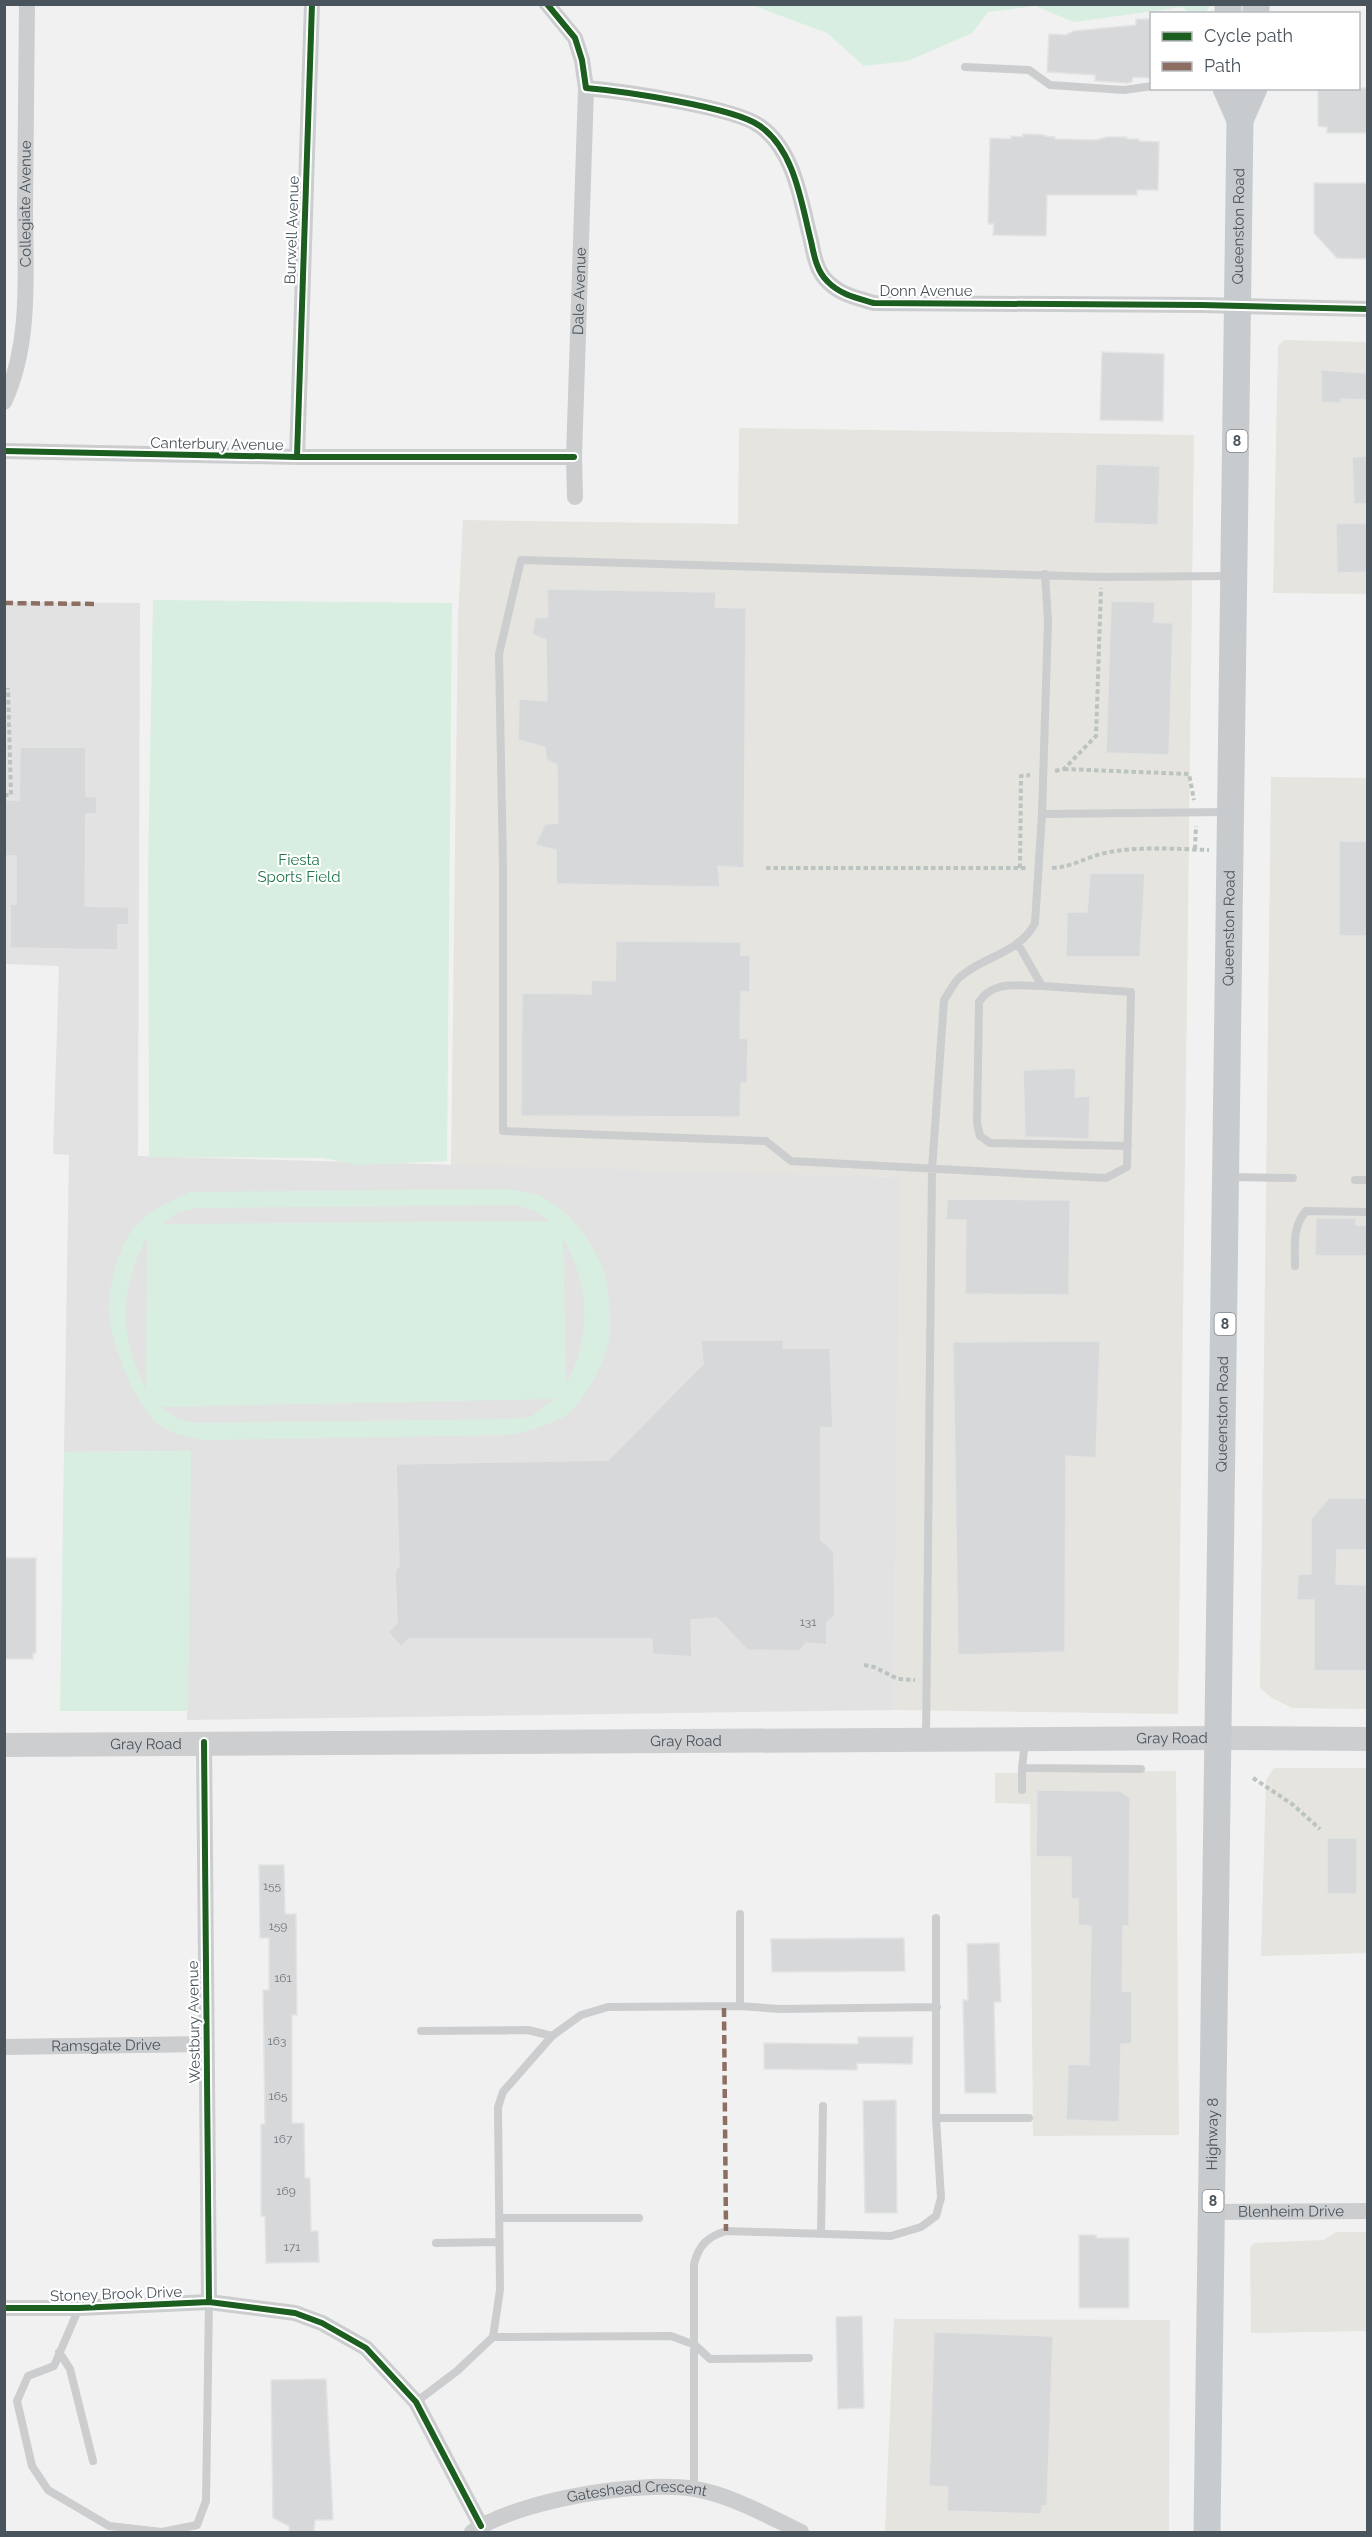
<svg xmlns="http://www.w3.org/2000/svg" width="1372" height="2537" font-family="Raleway,sans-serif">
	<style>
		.commercial { fill: #e5e4df }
		.education { fill: #e3e2e3 }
		.green { fill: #d8eee0; fill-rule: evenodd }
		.building { fill: #d7d8da; stroke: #e3e3e4; stroke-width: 1.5 }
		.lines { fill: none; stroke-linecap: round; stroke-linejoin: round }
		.path { stroke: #bbc4c1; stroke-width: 4; stroke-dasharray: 4.5 3; stroke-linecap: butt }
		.service { stroke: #cbcdcf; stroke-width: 8 }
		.minor { stroke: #cbcdcf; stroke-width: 16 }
		.secondary { stroke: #ccced0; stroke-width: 24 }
		.primary { stroke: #c8cbcd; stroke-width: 27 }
		.quiet { stroke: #8d6e63; stroke-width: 4.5; stroke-dasharray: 9 4.5; stroke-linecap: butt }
		.cycleway-casing { stroke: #fff; stroke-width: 10 }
		.cycleway { stroke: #1b5e20; stroke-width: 6 }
		.labels { text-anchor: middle; stroke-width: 4.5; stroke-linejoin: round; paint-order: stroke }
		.number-label { font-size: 12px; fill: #6f767d }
		.shield { fill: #fff; stroke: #80878d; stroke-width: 1.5 }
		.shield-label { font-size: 14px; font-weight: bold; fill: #4a545c }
		.street-label { font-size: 15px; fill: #4a545c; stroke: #fff }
		.park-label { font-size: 15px; fill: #217749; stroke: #fff }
	</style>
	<rect width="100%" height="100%" fill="#f1f1f1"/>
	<path class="commercial" d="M1284,340L1367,342V594L1273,593L1278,346Z
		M739,428L1194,435L1178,1714L893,1710L899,1177L451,1166L458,617L463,520L738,524Z
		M1271,777L1367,778V1709L1292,1708L1272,1698L1260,1688Z
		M1274,1768H1367V1953L1261,1956L1266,1780Z
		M1176,1771L1179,2135L1033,2136L1030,1804L995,1803V1773Z
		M1336,2232H1367V2331L1251,2333L1250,2248L1254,2243L1324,2240Z
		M894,2319L1170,2320L1169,2532H885Z"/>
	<path class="education" d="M5,602L140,603L138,1156L900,1177L893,1710L187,1720L191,1451L64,1452L69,1155L53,1154L59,966L5,964Z"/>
	<path class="green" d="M752,5L1211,4V5L1205,13H1188L1183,7L1074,22L1035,6L988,12L972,33L908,61L864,66L827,33Z
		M153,600L452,603L447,1161L359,1165L323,1158L149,1157L148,870Z
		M506,1189C517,1191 533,1192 542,1197C570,1211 592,1241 603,1269C608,1282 611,1315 610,1329C610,1351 590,1391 575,1407C560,1424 533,1429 512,1435L202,1440C185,1436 170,1434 156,1422C134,1403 112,1344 109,1315C106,1293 120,1241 136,1225C151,1210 171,1201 190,1192ZM516,1205L538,1212L550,1221L161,1224L178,1212L199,1208ZM563,1238C589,1283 593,1338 566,1384ZM146,1239L147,1240L146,1390C120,1336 118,1294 146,1239ZM555,1399L531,1417L511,1419L198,1423L178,1419L161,1407Z
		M191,1451L188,1711H60L64,1452Z"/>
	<path class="building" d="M1136,19H1152V78L1133,77L1132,82L1128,83L1095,81V75L1047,72L1049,34L1066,35L1074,31L1136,25Z
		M1318,88H1368V133H1327V127L1318,126Z
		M1023,134L1044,135V136L1055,137V139L1096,140L1107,137H1127V139H1139V141L1159,142L1158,190H1137V195H1047L1046,236L993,235L994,224H988L990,138L1011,139V136L1023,137Z
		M1314,183H1368V259L1337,258L1314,233Z
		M1102,352L1164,354L1163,421L1100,420Z
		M1321,370L1368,373L1367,400L1341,399V403L1321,402Z
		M1368,456V504H1354L1352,457Z
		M1096,464L1160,466L1158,525L1094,523Z
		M1336,523H1368V572L1337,573Z
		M547,589L716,592L715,607L746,608L744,868L718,866L720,887L556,884V850L535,845L545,824L558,823L557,765L546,759L545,747L518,740L519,699L547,701L546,640L532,634L535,618L548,617Z
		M1111,601L1155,602L1154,622L1173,623L1169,755L1106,753Z
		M20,747H86V796L97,797V814H86L85,906L129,907V925H118V950L10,948V904H16V856H4V800H19Z
		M1339,841H1368V936H1339Z
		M1090,873H1145L1140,957H1066L1067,912H1087Z
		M616,941L741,942V955H750V992H741L740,1038L748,1039L747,1083H741L740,1117L521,1116L522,993L591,994V980L615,981Z
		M1076,1068L1075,1097L1090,1096L1089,1139L1025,1137L1023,1070Z
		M947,1199L1070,1200L1069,1295L965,1294L966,1220H946Z
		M1316,1218H1356V1225H1368V1256H1315Z
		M701,1340H784L783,1348H830L833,1428H821V1540L834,1552L835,1616L827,1622V1645L806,1643L800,1651L747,1650L717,1618L691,1620L692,1657L652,1654V1639H409L401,1647L388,1632L397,1623L395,1571L399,1566L396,1464L608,1460L703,1364Z
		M1100,1341L1096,1458L1066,1456L1065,1652L958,1655L953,1342Z
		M1329,1498H1368V1550H1337L1336,1584L1368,1585L1367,1671H1314V1600H1297L1298,1574H1311V1519Z
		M4,1558H36V1653H33V1659H4Z
		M1037,1790L1120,1791L1130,1798L1129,1926H1123L1122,1991H1132V2044H1121L1119,2122L1066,2120L1068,2064L1089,2065L1091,1926L1078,1925V1899H1071V1857H1036Z
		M1327,1838H1357V1894H1327Z
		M259,1865H284L285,1914H296L297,2015H292V2123H304L305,2178H310L311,2231H318L319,2262L266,2263L265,2216H261V2124H265L263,1990H269V1938H260Z
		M904,1938L905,1971L772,1972L771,1939Z
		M999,1943L1001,2002H994L996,2093H965L963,2000H968L967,1944Z
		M858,2037H913L912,2064L857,2063V2070L764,2069V2043L858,2044Z
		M896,2100L897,2213H865L863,2101Z
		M1079,2235H1096V2238H1129V2308H1079Z
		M862,2316L864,2408L838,2409L836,2317Z
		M934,2332L1053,2336L1047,2506H1042L1041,2514L947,2511L948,2487L929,2486Z
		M326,2379L333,2520H315L314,2532H289V2526L273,2518L271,2380Z"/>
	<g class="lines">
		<path class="path" d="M1064,769L1189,774L1194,800
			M1055,771L1064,769L1096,736L1101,588
			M4,795H11L8,688
			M1195,849L1196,826
			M766,868H1026
			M1020,868L1021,776L1030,775
			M1052,868C1073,867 1086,857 1105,853C1137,846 1177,849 1209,850
			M864,1665L874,1667L898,1679L915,1680
			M1253,1778L1292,1804L1320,1829"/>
		<path class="service" d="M965,67L1029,70L1050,85L1124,90L1152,86
			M1042,814L1048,621L1045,574
			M1018,944L1042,986L1131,992L1127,1167L1106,1178L791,1161L766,1141L503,1131V867L499,654L521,560L1102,577L1231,576
			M1042,986C1018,986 993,980 979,1002L977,1123L980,1136L990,1143L1128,1146
			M1230,1177L1293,1178
			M1355,1180H1368
			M1295,1266C1295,1246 1292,1227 1306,1211L1368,1212
			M926,1737L932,1169L944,1000C949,993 954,982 960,977C984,956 1020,953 1035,923L1042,814L1227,812
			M1025,1741L1022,1768L1141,1769
			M1022,1790V1768
			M740,2006V1914
			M421,2031L528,2030L552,2036
			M936,2118H1029
			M500,2218H639
			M821,2234L823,2106
			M436,2243L498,2242
			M79,2308L54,2366L28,2376L17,2401L32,2466L48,2490L109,2526L162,2532L197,2525L206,2501L209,2302
			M493,2337L671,2336L695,2345L710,2359L809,2358
			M59,2352L70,2369L93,2461
			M416,2402L457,2371L493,2337L500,2290L498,2107L503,2092L552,2036L581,2015L608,2007L740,2006L780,2009L937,2007
			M694,2489V2264C699,2245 707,2237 726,2231L891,2236L921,2227L936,2216L941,2198L936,2118V1918"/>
		<g class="minor">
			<path d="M547,4L575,38L582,60L586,88C621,91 734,107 760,126C795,151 801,202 811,241C814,256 817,272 828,282C841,295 857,298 874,303L1202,305L1368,309"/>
			<path id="s1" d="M4,402C32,343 25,269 25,207C26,139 26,72 27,4"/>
			<path d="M4,451L297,457H574"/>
			<path d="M297,457L312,4"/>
			<path id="s2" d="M575,497L574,457L586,88"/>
			<path d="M204,1742L209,2302"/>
			<path id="s3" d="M4,2047L206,2044"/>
			<path id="s4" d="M1213,2212L1368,2211"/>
			<path d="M4,2308H79L209,2302L295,2313L322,2323L366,2348L416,2402L481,2526"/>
			<path id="s5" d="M472,2532C519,2500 638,2480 695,2489C731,2495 768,2516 801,2532"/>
		</g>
		<path class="secondary" id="s6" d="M4,1745L1217,1738L1368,1739"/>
		<g class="primary">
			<path d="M1228,14V4"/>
			<path d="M1256,14V4"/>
			<path d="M1226,88L1240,120"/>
			<path id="s7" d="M1207,2532L1240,120L1254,88"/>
		</g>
		<path class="quiet" d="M4,603L97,604
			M724,2008L726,2231"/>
		<g class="cycleway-casing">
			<path id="cycleway" d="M547,4L575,38L582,60L586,88C621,91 734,107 760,126C795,151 801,202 811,241C814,256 817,272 828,282C841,295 857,298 874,303L1202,305L1368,309
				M4,451L297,457H574
				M297,457L312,4
				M204,1742L209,2302
				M4,2308H79L209,2302L295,2313L322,2323L366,2348L416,2402L481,2526"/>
		</g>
		<use href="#cycleway" class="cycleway"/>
	</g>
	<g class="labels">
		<g class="number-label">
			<text x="808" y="1626">131</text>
			<text x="272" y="1890">155</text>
			<text x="278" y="1930">159</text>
			<text x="283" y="1982">161</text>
			<text x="277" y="2045">163</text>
			<text x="278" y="2100">165</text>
			<text x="283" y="2143">167</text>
			<text x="286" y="2195">169</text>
			<text x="292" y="2251">171</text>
		</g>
		<g class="shield">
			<rect x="1226.5" y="430" width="21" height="22" rx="4.5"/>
			<rect x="1214.5" y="1313" width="21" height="22" rx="4.5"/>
			<rect x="1202.5" y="2190" width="21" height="22" rx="4.5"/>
		</g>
		<g class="shield-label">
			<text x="1237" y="446">8</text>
			<text x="1225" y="1329">8</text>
			<text x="1213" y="2206">8</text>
		</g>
		<g class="street-label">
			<text dy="5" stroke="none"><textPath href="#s1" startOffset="201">Collegiate Avenue</textPath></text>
			<text dy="5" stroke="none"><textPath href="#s7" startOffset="2306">Queenston Road</textPath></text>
			<text transform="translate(292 230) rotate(-88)" y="5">Burwell Avenue</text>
			<text x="926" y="296">Donn Avenue</text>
			<text dy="5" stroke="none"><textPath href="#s2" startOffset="206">Dale Avenue</textPath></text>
			<text transform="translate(217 444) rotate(1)" y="5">Canterbury Avenue</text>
			<text dy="5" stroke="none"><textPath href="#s7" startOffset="1604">Queenston Road</textPath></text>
			<text dy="5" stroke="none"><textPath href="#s7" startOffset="1118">Queenston Road</textPath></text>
			<text dy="5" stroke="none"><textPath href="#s6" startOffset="1168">Gray Road</textPath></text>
			<text dy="5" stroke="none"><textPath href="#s6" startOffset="682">Gray Road</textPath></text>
			<text dy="5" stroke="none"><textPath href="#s6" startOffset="142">Gray Road</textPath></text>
			<text transform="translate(194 2022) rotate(-91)" y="5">Westbury Avenue</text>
			<text dy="5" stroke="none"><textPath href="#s3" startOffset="102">Ramsgate Drive</textPath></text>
			<text dy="5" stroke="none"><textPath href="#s7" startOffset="398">Highway 8</textPath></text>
			<text dy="5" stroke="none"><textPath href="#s4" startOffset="78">Blenheim Drive</textPath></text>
			<text transform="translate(116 2294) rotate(-2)" y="5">Stoney Brook Drive</text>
			<text dy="5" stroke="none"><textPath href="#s5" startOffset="172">Gateshead Crescent</textPath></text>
		</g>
		<g class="park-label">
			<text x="299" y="865">Fiesta<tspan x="299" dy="17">Sports Field</tspan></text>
		</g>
	</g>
	<rect width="1372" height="2537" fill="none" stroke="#4a545c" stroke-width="12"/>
	<rect x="1150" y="12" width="210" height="78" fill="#ffffff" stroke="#b7bbbe" stroke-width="1.5"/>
	<rect x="1162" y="32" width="30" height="9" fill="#1b5e20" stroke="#b7bbbe" stroke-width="1.5"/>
	<text x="1204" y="42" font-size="18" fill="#4a545c">Cycle path</text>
	<rect x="1162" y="62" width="30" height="9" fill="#8d6e63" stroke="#b7bbbe" stroke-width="1.5"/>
	<text x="1204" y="72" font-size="18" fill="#4a545c">Path</text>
</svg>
